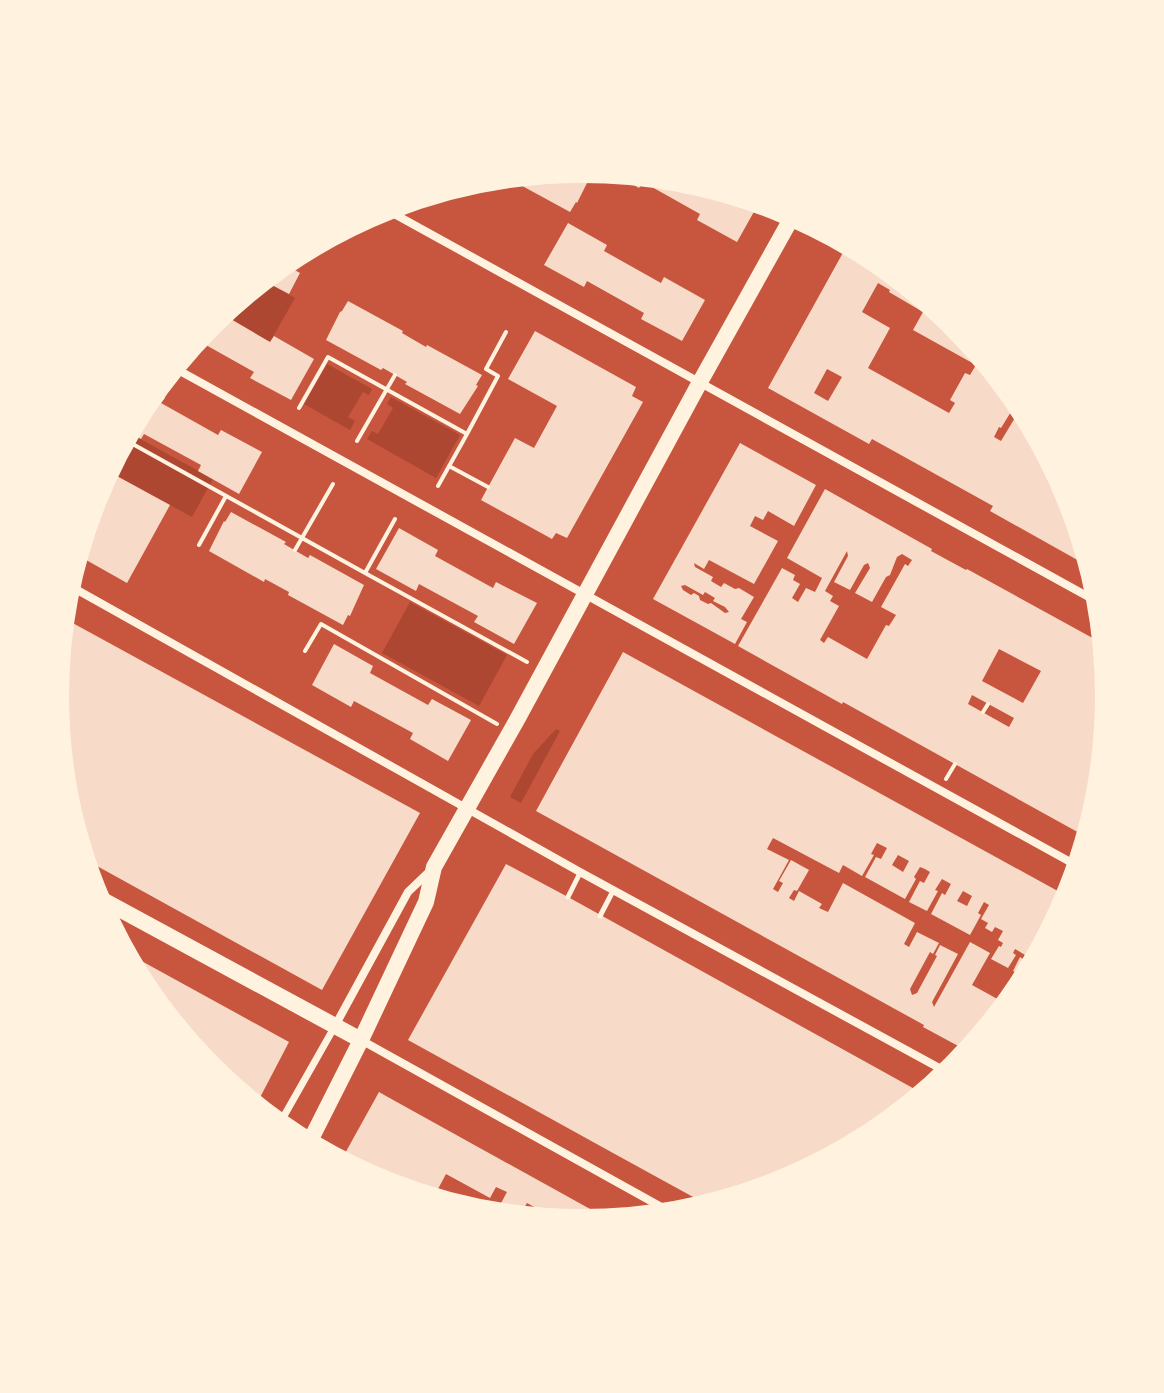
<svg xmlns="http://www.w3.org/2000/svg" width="1164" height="1393" font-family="Jost,sans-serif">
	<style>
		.green { fill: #ae4732 }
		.building { fill: #f7dbc8; fill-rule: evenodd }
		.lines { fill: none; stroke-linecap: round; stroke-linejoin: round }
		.path { stroke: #fff3e0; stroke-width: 4 }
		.service { stroke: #fff3e0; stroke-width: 5 }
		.pedestrian { stroke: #fff3e0; stroke-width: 7 }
		.minor { stroke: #fff3e0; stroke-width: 8 }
		.secondary { stroke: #fff3e0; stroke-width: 16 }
		.rim { fill: none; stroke: #fff3e0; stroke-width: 10 }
	</style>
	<rect width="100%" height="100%" fill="#c8553d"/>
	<path class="green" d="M258,277L295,298L270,342L217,311Z
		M327,364L372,389L369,395L363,392L348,417L355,421L350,430L304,404Z
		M391,397L460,435L436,478L367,439L372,431L378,434L393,408L387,404Z
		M124,430L213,479L192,517L104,469Z
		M410,602L507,655L479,706L382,653Z
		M556,729L560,731L521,803L510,797L533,754Z"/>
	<path class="building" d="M578,165L592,173L577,203L576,202L570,212L515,182L517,179L504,172Z
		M601,166L686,175L747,193L760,201L737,242L697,220L700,214L643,182L639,188Z
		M568,223L607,245L604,251L661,283L664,277L705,300L682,341L641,319L644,313L587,281L584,287L544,265Z
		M850,240L878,254L958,321L1016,391L1011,399L1017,402L1001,428L999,427L994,437L1001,441L1025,401L1047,444L1041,455L1058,465L1074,493L1097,571L990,511L993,506L872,439L869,444L768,388ZM878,283L890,290L889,292L923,312L913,330L976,365L970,375L965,373L950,400L955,403L949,413L868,368L890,328L862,312ZM827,369L842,377L828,401L814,393Z
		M282,263L300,273L289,294L270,284Z
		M348,301L403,331L402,333L426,347L427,345L482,375L476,385L478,386L460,414L405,384L407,382L383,368L381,370L326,340L340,312L342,311Z
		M217,311L270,342L274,336L314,359L291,400L250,378L254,372L197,340L194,346L188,342L206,320Z
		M535,331L636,387L632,396L643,402L567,538L556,533L552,539L481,500L515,438L534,448L557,406L508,379Z
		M149,389L165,398L161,403L218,435L221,430L262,452L239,494L198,471L201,465L144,434L141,439L124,430L140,401Z
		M740,443L816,485L794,526L768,511L763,520L755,516L750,526L778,541L754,584L709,560L704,569L694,563L695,567L713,577L711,581L721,587L724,583L735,589L739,588L754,597L741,619L747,622L735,644L653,599ZM685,585L703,595L705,592L715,598L713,601L725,607L729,612L725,613L711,603L708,604L700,600L699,596L694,593L691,595L683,590L681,586Z
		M104,469L170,505L127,583L72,552L91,492Z
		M825,489L932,549L931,551L966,570L967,569L1109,647L1114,697L1104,801L1092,840L843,702L842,704L738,646L782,568L795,575L793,580L800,584L792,598L798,602L806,588L815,592L822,578L787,558ZM847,551L848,556L834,582L850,590L864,565L868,563L870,568L855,593L872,602L886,577L890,575L897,557L902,554L912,560L908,566L905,564L881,607L896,615L889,626L886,625L867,659L828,637L824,643L820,640L839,606L830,601L833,596L825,591ZM999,649L1041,671L1023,703L982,681ZM972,695L1014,718L1009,727L968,704Z
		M231,512L286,542L284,544L308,558L310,555L364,585L350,616L348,615L343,625L288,595L289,592L265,579L264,582L209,551L224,521L225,522Z
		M399,528L438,550L435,556L493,588L496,582L537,603L514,644L474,622L478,616L419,584L416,591L376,569Z
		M58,615L420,813L322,990L77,855L60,800L50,696Z
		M334,644L373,666L370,673L428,705L432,699L471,720L448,761L410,739L413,733L354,701L351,707L312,685Z
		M623,652L1074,900L1040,963L1037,961L1034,966L1036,967L1029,980L1013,971L1020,957L1023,959L1025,955L1015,949L1013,953L1016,955L1008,968L991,959L999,946L1001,947L1003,943L998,940L1003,931L995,927L992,932L985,928L988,923L981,919L989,905L984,902L978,913L981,915L970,935L931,914L942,893L945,895L951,884L942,879L935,890L938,891L927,911L909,902L920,881L924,883L930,872L925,869L920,867L914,877L916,879L905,899L865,877L876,857L881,859L887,848L877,843L871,854L874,855L862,876L843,865L839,873L773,838L767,849L789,860L773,889L778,892L783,883L779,881L791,860L809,870L797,891L794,890L789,898L794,901L799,891L822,904L819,908L828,912L843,883L915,923L904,944L909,947L917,932L939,943L933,954L930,952L910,989L912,995L917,993L937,956L935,955L940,945L958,954L932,1002L934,1007L970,942L990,953L972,985L1012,1007L973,1054L923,1027L924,1025L536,811ZM898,855L909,861L903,872L892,865ZM963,891L972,896L967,906L957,901Z
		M506,864L568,897L929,1097L877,1139L785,1188L715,1209L613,1153L408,1040Z
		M116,947L289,1042L253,1111L206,1072L139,992Z
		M379,1092L386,1096L619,1225L582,1228L546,1225L551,1216L527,1203L516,1222L492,1220L507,1192L496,1187L490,1198L446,1174L438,1189L481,1213L478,1218L378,1188L338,1166Z"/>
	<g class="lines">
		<path class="path" d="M299,408L328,357L467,434L438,486
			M467,434L498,376L486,369L506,332
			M120,437L365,573L395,519
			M357,441L395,375
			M449,466L488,487
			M199,545L226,496
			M295,550L333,484
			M365,573L527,662
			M305,651L321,624L497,724
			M983,712L988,704
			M946,779L955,764"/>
		<path class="service" d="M568,897L580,873
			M600,916L613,891"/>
		<path class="pedestrian" d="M276,1130L335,1026"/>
		<path class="minor" d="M378,205L1105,606
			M169,365L1083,869
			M63,582L580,872L954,1076
			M335,1026L408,892L431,870
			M361,1040L683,1219"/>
		<path class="secondary" d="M88,892L361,1040
			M306,1149L361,1040L426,902L434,867L518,718L700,382L796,210"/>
	</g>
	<path d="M0 0H1164V1393H0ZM64 696a518 518 0 1 1 1036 0a518 518 0 1 1-1036 0Z" fill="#fff3e0" fill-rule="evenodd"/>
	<path class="rim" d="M64 696a518 518 0 1 1 1036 0a518 518 0 1 1-1036 0Z"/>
</svg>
